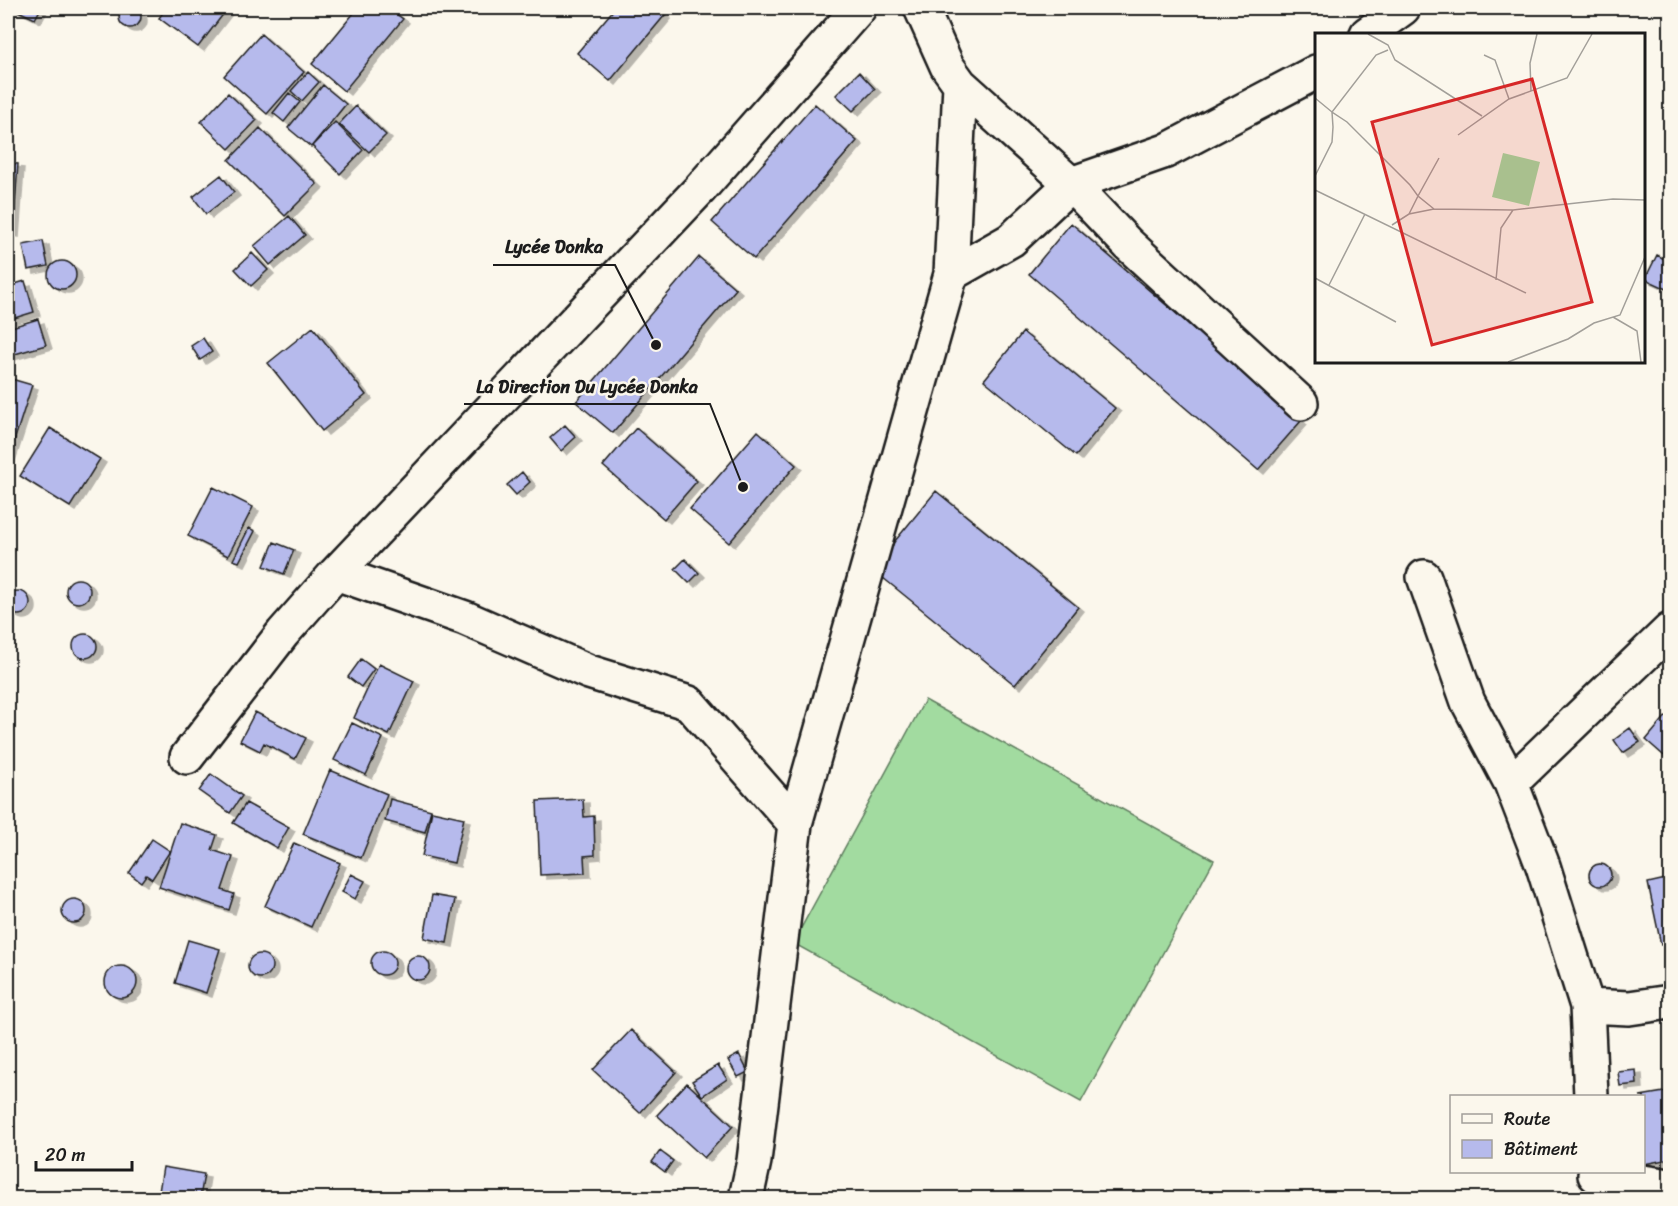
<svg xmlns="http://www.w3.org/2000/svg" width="1678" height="1206" font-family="Sriracha,sans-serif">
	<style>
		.pitch { fill: #a2dba0; stroke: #5f7c5e; stroke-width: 1.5 }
		.building { fill: #b6baec; stroke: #1c1c1c; stroke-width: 1.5; filter: url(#shadow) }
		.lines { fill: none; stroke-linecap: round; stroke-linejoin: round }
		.minor-casing { stroke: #1c1c1c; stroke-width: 38 }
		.minor { stroke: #fbf7ec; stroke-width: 33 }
		.inset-road { fill: none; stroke: #a29f99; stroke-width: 1.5 }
		.view { fill: #d62828; fill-opacity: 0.15; stroke: #d62828; stroke-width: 3 }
		.inset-edge { fill: none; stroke: #1c1c1c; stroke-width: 3 }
		.leader { fill: none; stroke: #1c1c1c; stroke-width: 2 }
		.callout-dot { fill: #1c1c1c; stroke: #fbf7ec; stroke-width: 2 }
		.callout-label { font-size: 18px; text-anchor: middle; font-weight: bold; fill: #1c1c1c; stroke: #fbf7ec; stroke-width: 5; stroke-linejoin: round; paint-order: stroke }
	</style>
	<defs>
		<filter id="shadow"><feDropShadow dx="6" dy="4" stdDeviation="0" flood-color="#0004"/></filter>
	</defs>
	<rect width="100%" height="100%" fill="#fbf7ec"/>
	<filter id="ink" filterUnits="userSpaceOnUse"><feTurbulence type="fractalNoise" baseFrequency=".0167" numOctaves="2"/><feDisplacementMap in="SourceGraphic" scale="12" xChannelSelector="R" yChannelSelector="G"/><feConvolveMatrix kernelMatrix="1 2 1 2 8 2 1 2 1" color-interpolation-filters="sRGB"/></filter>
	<g filter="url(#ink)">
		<path class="pitch" d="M925,700L1214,860L1081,1102L793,943Z"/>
		<path class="building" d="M119 17a11 11 0 1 1 22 0a11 11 0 1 1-22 0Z
			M12,8H41L35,19Z
			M166,8H228L198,47L159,18Z
			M358,8H388L403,19L344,91L312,64Z
			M615,8H657L665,15L610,81L577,53Z
			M261,34L304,72L267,114L224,76Z
			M308,72L319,82L302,101L291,91Z
			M859,72L875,89L853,111L836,95Z
			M323,85L346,104L311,147L288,128Z
			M228,93L257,120L229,149L201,122Z
			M289,93L300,102L284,122L273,113Z
			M815,104L857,141L754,259L712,222Z
			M356,106L386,135L369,152L339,124Z
			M335,122L363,150L340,174L312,146Z
			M260,128L317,184L285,216L229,160Z
			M8,163L18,164L13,233L8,232Z
			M221,175L234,192L206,214L193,197Z
			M289,216L305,235L270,265L254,246Z
			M1071,223L1301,421L1258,470L1029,274Z
			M43,241L48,266L28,270L23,245Z
			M252,253L268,270L251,286L235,269Z
			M1657,255L1670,262V283L1667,289L1645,279Z
			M699,257L736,289L613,433L576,402Z
			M48 275a14 14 0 1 1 28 0a14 14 0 1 1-28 0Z
			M25,281L34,312L8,320V286Z
			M38,319L46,345L8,356V328Z
			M313,327L366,395L322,431L268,363Z
			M1023,332L1115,408L1076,456L984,380Z
			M203,338L212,352L200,360L191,346Z
			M8,378L32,385L8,460Z
			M565,425L576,437L561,451L550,438Z
			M50,428L100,459L70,507L20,476Z
			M636,428L697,481L664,519L603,466Z
			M758,431L796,465L729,543L690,509Z
			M522,472L530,482L516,495L507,485Z
			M213,487L253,507L228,556L188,536Z
			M936,491L1078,607L1015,685L872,569Z
			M249,528L255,531L239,562L233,560Z
			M274,542L294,550L284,574L264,566Z
			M685,559L699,573L689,583L675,569Z
			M66 591a12 12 0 1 1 24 0a12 12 0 1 1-24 0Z
			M6 603a12 12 0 1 1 24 0a12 12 0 1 1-24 0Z
			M73 646a12 12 0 1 1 24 0a12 12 0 1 1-24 0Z
			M361,659L374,669L361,687L348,677Z
			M379,664L414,681L389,735L354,718Z
			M255,712L306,738L295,759L264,743L260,751L240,741Z
			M1666,716L1670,720V761L1646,740Z
			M352,723L383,738L366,775L334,760Z
			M1630,728L1640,742L1623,753L1614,740Z
			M330,770L387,794L361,858L303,834Z
			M211,774L242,796L230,813L199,791Z
			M390,799L431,810L425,832L385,821Z
			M583,799L584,817L594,816L595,855L584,856L585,873L540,875L537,801Z
			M246,803L289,827L277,848L233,823Z
			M432,811L464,818L454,863L422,856Z
			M180,823L217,835L212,850L233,857L222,890L234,894L229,910L159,887Z
			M152,839L170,851L152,879L146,875L141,882L129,873Z
			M294,843L340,863L311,927L265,906Z
			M1589 875a11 11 0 1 1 22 0a11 11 0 1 1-22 0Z
			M351,874L365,881L355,899L342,892Z
			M1670,878V943L1661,945L1648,883Z
			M432,895L455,899L447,943L424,938Z
			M62 911a12 12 0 1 1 24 0a12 12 0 1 1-24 0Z
			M188,940L220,949L206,993L175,983Z
			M371 963a12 12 0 1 1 24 0a12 12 0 1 1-24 0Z
			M248 966a12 12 0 1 1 24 0a12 12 0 1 1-24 0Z
			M406 968a12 12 0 1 1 24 0a12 12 0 1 1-24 0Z
			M105 982a16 16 0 1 1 32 0a16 16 0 1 1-32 0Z
			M631,1030L676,1072L640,1113L593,1070Z
			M739,1054L748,1072L738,1077L728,1060Z
			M718,1065L727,1079L702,1096L692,1081Z
			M1636,1070L1637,1084L1620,1086L1618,1072Z
			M687,1083L733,1126L704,1158L657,1115Z
			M1670,1091V1159L1644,1164V1096H1640Z
			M660,1151L673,1161L665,1172L652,1162Z
			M163,1167L204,1174L200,1198H158Z"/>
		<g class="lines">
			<g class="minor-casing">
				<path id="minor" d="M1367,34L1403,8
					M960,84L1071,184L1166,151L1316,72
					M951,274L1011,240L1071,184L1128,244L1301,403
					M336,573L465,618L589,672L689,703L795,824
					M1424,577L1468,702L1511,783L1543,866L1587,1006L1591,1096
					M187,757L283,633L336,573L700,189L859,8
					M1511,783L1670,630
					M1587,1006L1629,1008L1670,1002
					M1595,1175L1670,1186
					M746,1198L754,1161L795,824L951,274L960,84L947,66L921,8"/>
			</g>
			<use href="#minor" class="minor"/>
		</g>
	</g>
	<g transform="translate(1315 33)">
		<rect width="330" height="330" fill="#fbf7ec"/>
		<path d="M188,120L225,129L214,173L177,164Z" fill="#a2dba0"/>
		<path class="inset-road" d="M53,1L73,12L80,27L167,83M73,17L61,22L17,79L32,89L95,152L103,163L94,181M169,22L180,27L194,66M216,58L215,30L222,1M0,65L17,79L18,94L17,109L0,143M143,102L194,66L252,45L277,1M0,157L211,260M119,176L103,163L124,125M77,192L94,181L119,176L198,177L298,166L330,167M0,245L81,289M181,247L186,195L198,177M14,252L50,181M298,284L322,298L326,329M193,329L253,306L279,290L305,282L330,224"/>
		<path class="view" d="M217,46L277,269L117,312L57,89Z"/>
		<rect width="330" height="330" class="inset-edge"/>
	</g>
	<path class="leader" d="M656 345L615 265H493M743 487L710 404H464"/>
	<g class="callout-dot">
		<circle cx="656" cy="345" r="6"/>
		<circle cx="743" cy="487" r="6"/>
	</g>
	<g class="callout-label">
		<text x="554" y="253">Lycée Donka</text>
		<text x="587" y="393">La Direction Du Lycée Donka</text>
	</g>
	<rect width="1678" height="1206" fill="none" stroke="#fbf7ec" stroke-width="30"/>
	<rect x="15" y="15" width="1648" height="1176" fill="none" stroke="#1c1c1c" stroke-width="2" filter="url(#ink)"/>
	<rect x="1450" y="1095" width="195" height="78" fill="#fbf7ec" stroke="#a29f99" stroke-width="1.5"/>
	<rect x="1462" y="1114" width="30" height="9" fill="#fbf7ec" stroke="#a29f99" stroke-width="1.5"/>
	<text x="1504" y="1125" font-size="18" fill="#1c1c1c">Route</text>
	<rect x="1462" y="1140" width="30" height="18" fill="#b6baec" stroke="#a29f99" stroke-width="1.5"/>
	<text x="1504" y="1155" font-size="18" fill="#1c1c1c">Bâtiment</text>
	<path d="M36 1161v9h96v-9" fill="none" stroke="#1c1c1c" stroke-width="3"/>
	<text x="45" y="1161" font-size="18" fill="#1c1c1c" stroke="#fbf7ec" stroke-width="4.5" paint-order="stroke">20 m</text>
</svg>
